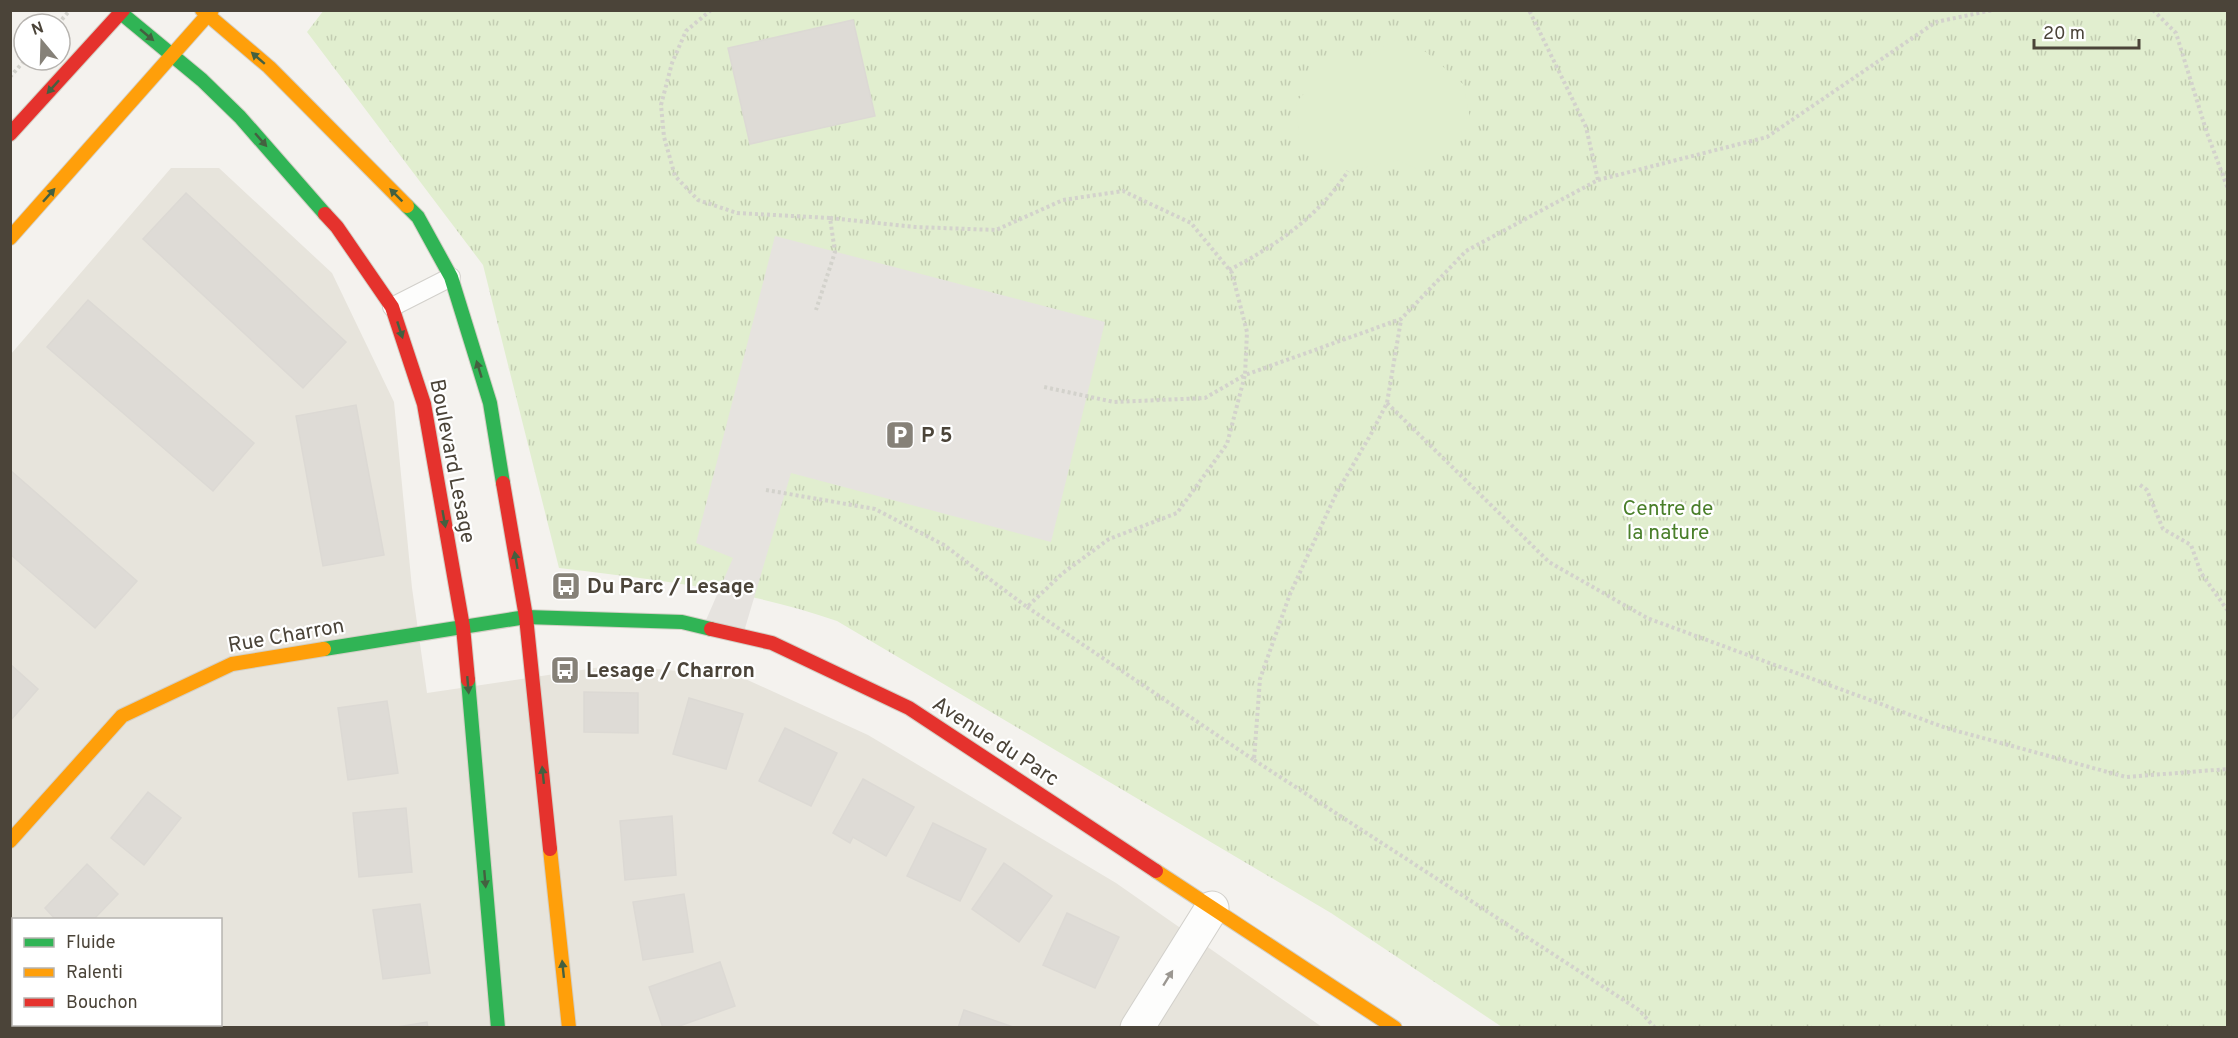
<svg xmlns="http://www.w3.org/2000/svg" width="2238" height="1038" font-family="Overpass,sans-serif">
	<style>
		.residential { fill: #e7e4dc; fill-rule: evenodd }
		.grass { fill: url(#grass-tufts) }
		.pitch { fill: #e1eecf }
		.parking { fill: #e6e3df }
		.building { fill: #dedbd6; stroke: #dcd9d4; stroke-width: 1.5 }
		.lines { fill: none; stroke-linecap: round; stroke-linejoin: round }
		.lane-casing { stroke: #d2d0cb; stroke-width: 20 }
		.street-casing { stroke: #d2d0cb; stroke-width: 35 }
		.fast-casing { stroke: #d3cfc5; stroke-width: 16 }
		.slow-casing { stroke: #d3cfc5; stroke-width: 16 }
		.jam-casing { stroke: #d3cfc5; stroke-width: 16 }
		.path { stroke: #d3d2cc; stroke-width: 4; stroke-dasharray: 3 3; stroke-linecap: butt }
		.lane { stroke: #fdfdfc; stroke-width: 18 }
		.street { stroke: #fdfdfc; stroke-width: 33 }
		.fast { stroke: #30b455; stroke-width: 14 }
		.slow { stroke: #ff9f0a; stroke-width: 14 }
		.jam { stroke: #e5322d; stroke-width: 14 }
		.oneway { fill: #446040 }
		.oneway2 { fill: #9b9791 }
		.labels { text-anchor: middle; stroke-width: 4.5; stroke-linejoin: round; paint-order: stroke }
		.poi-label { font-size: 21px; font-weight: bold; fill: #4b4439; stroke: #fff; text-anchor: start }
		.street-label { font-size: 21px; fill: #4b4439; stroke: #fff }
		.park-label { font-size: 21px; fill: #4a7f2a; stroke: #fff }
	</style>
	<defs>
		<pattern id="grass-tufts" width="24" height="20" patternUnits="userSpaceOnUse" patternTransform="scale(1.5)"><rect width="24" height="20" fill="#e1eecf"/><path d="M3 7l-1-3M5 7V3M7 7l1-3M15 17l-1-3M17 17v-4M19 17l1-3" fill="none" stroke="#c3cdb2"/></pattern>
	</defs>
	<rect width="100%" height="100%" fill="#f4f2ee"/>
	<path class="residential" d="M171,168H219L332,273L394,402L412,588L427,693L615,665L741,677L868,735L1116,883L1322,1027L11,1028V354ZM14,920H220V1024H14Z"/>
	<path class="grass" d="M324,10L2227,11V1027H1502L1331,913L837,621C749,590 652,579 559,568L483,265L307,32Z"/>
	<path class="pitch" d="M1396,39L1426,52L1463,84L1470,118L1417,169L1398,160L1336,174L1299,138L1296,102L1340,56C1363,63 1377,51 1396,39Z"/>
	<path class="parking" d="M775,236L1105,322L1051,542L791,473L743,635L703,627L733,558L696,543Z"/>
	<path class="building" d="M853,20L875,116L750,144L728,48Z
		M186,193L346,342L303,388L143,239Z
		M88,300L254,443L213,491L47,347Z
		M356,405L384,555L323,566L296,416Z
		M10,470L137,581L95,628L10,554Z
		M10,664L38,689L10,721Z
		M584,692L638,693V733L584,732Z
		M689,698L743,714L726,769L673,754Z
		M387,701L398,773L348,780L338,708Z
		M785,728L837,753L811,806L759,781Z
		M863,779L914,807L886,856L853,837L850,843L833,833Z
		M148,792L181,818L144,865L111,838Z
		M406,808L412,872L359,877L353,813Z
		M672,816L676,875L625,880L620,821Z
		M933,823L986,849L960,901L907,876Z
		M1004,863L1052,896L1019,942L972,909Z
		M87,864L118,894L93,920H56L45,908Z
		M684,894L693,952L643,960L633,902Z
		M420,904L430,973L383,979L373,910Z
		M1067,913L1119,937L1095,988L1043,965Z
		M14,946V1009H13L10,1006V949Z
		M720,962L735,1006L674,1028H663L649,987Z
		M964,1010L1016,1028H958Z
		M427,1022L428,1028H391Z"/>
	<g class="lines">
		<g class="lane-casing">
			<path id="lane" d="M392,307L451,277"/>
		</g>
		<g class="street-casing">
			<path id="street" d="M1137,1028L1212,908"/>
		</g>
		<g class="fast-casing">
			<path id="fast" d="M121,13L202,80L240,117L325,214
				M407,206L418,217L451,277L490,403L503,483
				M324,649L526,617L682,622L711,629
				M468,680L498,1028"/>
		</g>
		<g class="slow-casing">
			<path id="slow" d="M202,10L269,67L407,206
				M10,238L212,10
				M10,841L122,716L232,664L324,649
				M550,849L569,1028
				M1156,871L1395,1028"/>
		</g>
		<g class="jam-casing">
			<path id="jam" d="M10,134L123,10
				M325,214L337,227L392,307L424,404L463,627L468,680
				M503,483L526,617L550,849
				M711,629L772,643L909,708L1156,871"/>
		</g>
		<path class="path" d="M711,10L686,31L672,63L661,105L664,137L675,176L698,200L737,213L830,218L835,252L816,310
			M2153,10L2176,33L2207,133L2228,189
			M58,24L70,10
			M10,77L25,60
			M1598,180L1767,137L1936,22L1993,10
			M830,218L915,227L996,230L1063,200L1123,191L1191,223L1232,273L1247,332L1245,375L1205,398L1114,402L1044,387
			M1229,270C1277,245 1319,216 1348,171
			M1387,403L1549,562L1647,618L1946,728L2126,777L2228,769
			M2140,485L2147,490L2163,529L2191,545L2201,573L2228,611
			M766,490L875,509L944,545L1027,607L1063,573L1109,539L1177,513L1227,444L1245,375L1401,319L1466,251L1598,180L1586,127L1529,10
			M1027,607L1254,760L1260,679L1290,594L1336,494L1371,434L1387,403L1401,320
			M1254,760L1639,1010L1655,1028"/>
		<use href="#lane" class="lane"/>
		<use href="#street" class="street"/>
		<use href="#fast" class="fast"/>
		<use href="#slow" class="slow"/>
		<use href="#jam" class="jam"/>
	</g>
	<defs><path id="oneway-solid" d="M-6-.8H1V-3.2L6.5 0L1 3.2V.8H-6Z" transform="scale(1.5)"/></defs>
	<g class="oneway">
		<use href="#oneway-solid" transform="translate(147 35) rotate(40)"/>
		<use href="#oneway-solid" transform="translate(258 58) rotate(-139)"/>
		<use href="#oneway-solid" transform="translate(53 87) rotate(132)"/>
		<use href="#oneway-solid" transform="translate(261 140) rotate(49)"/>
		<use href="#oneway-solid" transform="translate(49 195) rotate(-48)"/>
		<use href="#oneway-solid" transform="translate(396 195) rotate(-135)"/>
		<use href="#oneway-solid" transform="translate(400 330) rotate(72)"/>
		<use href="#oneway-solid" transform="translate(479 369) rotate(-107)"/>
		<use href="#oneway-solid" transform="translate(444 519) rotate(80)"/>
		<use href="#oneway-solid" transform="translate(516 560) rotate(-100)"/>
		<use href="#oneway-solid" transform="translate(468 685) rotate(85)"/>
		<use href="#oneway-solid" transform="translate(543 775) rotate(-96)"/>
		<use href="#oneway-solid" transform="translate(485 879) rotate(85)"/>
		<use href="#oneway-solid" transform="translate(563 969) rotate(-96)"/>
	</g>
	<use class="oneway2" href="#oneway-solid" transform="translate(1168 978) rotate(-58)"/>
	<defs>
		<g id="parking-square" transform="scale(1.5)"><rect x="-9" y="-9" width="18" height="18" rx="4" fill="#868178" stroke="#fff"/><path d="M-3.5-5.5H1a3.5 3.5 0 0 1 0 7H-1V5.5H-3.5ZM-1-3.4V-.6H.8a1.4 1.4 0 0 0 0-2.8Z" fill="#fff"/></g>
		<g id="bus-square" transform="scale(1.5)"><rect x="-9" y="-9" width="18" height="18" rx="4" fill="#868178" stroke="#fff"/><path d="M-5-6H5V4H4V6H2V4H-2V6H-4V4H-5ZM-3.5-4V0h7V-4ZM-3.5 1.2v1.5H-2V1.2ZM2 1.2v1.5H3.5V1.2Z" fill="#fff"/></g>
	</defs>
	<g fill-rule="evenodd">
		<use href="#parking-square" x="900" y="435"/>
		<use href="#bus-square" x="566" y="586"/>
		<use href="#bus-square" x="565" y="670"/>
	</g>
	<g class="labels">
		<g class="poi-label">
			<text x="921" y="442">P 5</text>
			<text x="587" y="593">Du Parc / Lesage</text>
			<text x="586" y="677">Lesage / Charron</text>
		</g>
		<g class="street-label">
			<text transform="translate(453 461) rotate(79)" y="7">Boulevard Lesage</text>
			<text transform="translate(286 635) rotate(-10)" y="7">Rue Charron</text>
			<text transform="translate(996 741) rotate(33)" y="7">Avenue du Parc</text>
		</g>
		<g class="park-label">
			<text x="1668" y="515">Centre de<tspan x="1668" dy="24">la nature</tspan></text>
		</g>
	</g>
	<rect width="2238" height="1038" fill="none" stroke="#4b4439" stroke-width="24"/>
	<rect x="12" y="918" width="210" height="108" fill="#ffffff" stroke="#b7b4b0" stroke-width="1.5"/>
	<rect x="24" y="938" width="30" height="9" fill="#30b455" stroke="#b7b4b0" stroke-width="1.5"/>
	<text x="66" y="948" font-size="18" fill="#4b4439">Fluide</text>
	<rect x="24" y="968" width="30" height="9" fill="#ff9f0a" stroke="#b7b4b0" stroke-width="1.5"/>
	<text x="66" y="978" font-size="18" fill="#4b4439">Ralenti</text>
	<rect x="24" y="998" width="30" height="9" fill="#e5322d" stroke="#b7b4b0" stroke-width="1.5"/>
	<text x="66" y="1008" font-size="18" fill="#4b4439">Bouchon</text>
	<g transform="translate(42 42) rotate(341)"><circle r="28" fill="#ffffff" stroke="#b7b4b0" stroke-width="1.5"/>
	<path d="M0-4.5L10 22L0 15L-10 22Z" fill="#868178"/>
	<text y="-9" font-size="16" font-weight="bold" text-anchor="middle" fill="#4b4439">N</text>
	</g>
	<path d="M2034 39v9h105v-9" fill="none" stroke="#4b4439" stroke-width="3"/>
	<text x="2043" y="39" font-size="18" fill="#4b4439" stroke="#ffffff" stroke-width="4.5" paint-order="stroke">20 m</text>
</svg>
